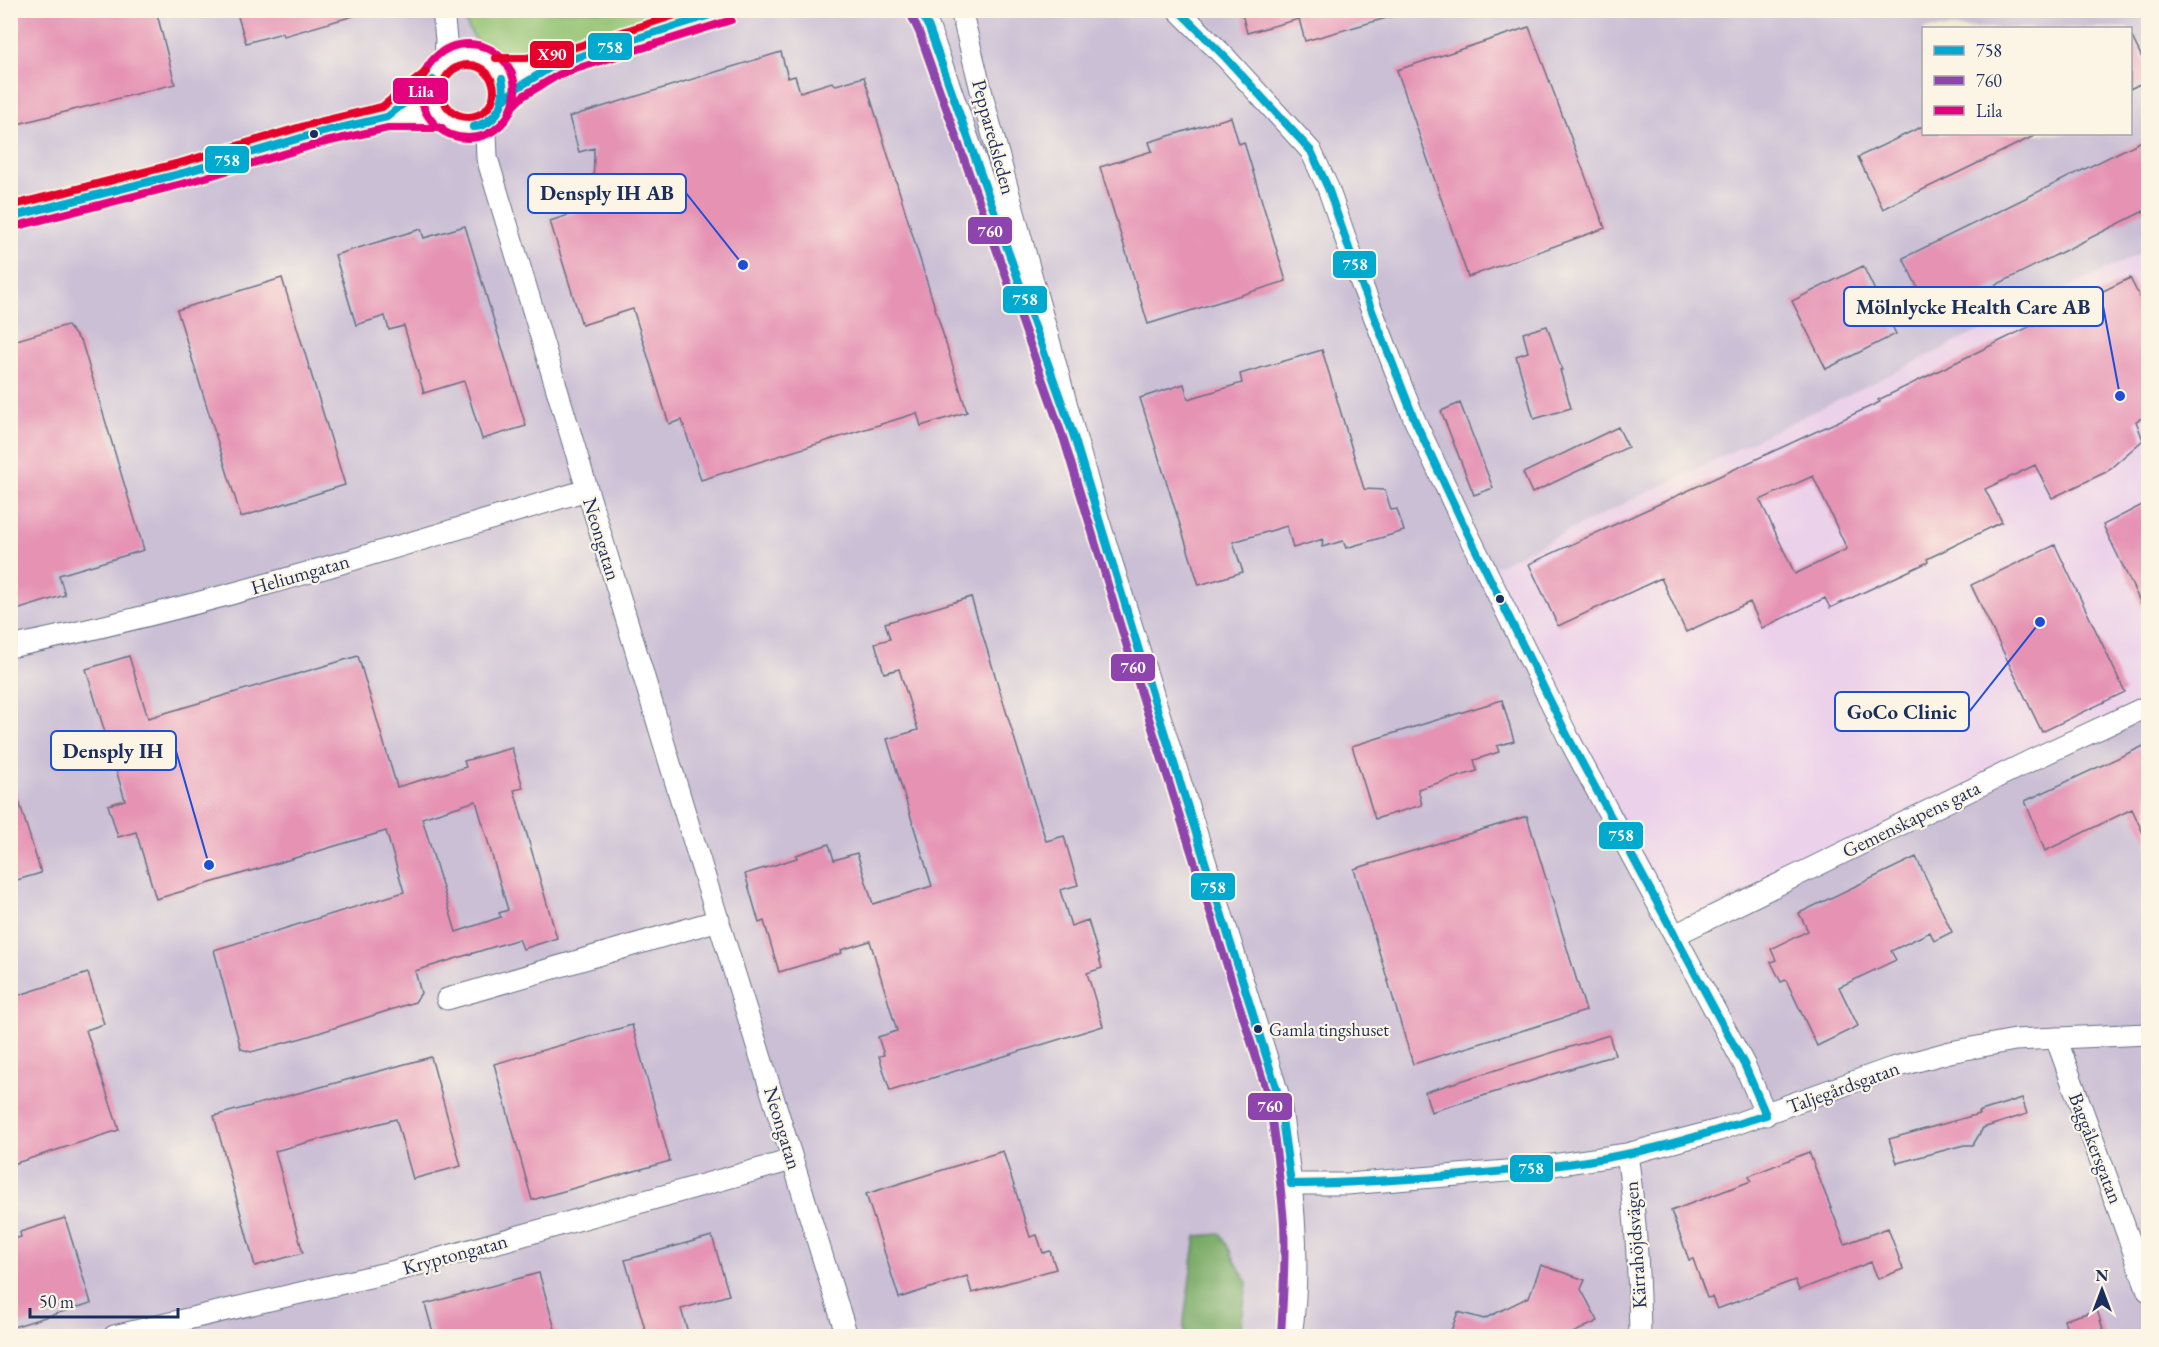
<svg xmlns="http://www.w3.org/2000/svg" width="2159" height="1347" font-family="'EB Garamond',serif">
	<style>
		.built { fill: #ecd1ea }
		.industrial { fill: #cbbfd5; fill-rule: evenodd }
		.green { fill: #93c372; stroke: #577968; stroke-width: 1.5 }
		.forest { fill: #76a964; stroke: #486c61; stroke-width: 1.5 }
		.building { fill: #e592b3; fill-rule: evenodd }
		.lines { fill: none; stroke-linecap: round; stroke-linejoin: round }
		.minor-casing { stroke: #677086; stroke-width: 23 }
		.minor { stroke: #fff; stroke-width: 21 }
		.bus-1-casing { stroke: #fcf5e5; stroke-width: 12 }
		.bus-2-casing { stroke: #fcf5e5; stroke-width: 12 }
		.bus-3-casing { stroke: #fcf5e5; stroke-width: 12 }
		.bus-4-casing { stroke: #fcf5e5; stroke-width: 12 }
		.bus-1 { stroke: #00a9ce; stroke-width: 8 }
		.bus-2 { stroke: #8e44ad; stroke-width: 8 }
		.bus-3 { stroke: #e5007d; stroke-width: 8 }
		.bus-4 { stroke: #e4002b; stroke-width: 8 }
		.bus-dot { fill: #1b2f5e; stroke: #fcf5e5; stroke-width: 2 }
		.labels { text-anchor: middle; stroke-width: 4.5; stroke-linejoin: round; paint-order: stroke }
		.bus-label { font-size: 18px; fill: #1b2f5e; stroke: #fcf5e5; text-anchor: start }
		.street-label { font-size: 20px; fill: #1b2f5e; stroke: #fcf5e5 }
		.leader { fill: none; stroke: #1d4ed8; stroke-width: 2 }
		.callout-dot { fill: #1d4ed8; stroke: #fcf5e5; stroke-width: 2 }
		.callout { fill: #fcf5e5; stroke: #1d4ed8; stroke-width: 2 }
		.callout-label { font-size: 21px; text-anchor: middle; font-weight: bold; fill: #1b2f5e }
		.line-badge { stroke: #fcf5e5; stroke-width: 2 }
		.badge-label { font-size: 16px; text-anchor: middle; font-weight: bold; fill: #fff }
	</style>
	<rect width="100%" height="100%" fill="#fcf5e5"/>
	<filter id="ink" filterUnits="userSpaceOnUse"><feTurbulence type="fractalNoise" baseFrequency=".0167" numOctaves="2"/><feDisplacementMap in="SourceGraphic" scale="12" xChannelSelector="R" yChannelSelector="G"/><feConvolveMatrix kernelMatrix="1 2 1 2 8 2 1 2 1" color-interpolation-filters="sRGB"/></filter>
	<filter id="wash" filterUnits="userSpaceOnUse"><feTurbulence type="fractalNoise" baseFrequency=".008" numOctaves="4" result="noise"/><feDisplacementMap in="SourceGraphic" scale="24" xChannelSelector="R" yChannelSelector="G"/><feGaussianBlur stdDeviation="1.35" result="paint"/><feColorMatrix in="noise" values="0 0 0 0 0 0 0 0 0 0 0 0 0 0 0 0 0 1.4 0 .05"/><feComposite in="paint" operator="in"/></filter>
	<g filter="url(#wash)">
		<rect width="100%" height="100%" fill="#f3ead1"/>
		<path class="built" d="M2148,249V701L1678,923L1491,568Z"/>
		<path class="industrial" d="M10,11H2148V249L1492,568L1678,923L2148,701V1336H1240L1247,1283L1184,1320V1336H11ZM1924,28H2130V134H1924Z"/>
		<path class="green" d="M462,11H678L535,56C529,57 522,59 516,59C488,59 468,36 462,11Z"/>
		<path class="forest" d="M1221,1234L1247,1283L1240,1336H1184V1320L1196,1236Z"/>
		<g id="blocks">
			<path class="building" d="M10,10H156L175,84L10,126Z
				M236,10H356L357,15L284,36L282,33L246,43Z
				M1241,10H1396L1397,15L1305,41L1299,19L1247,33Z
				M1529,27L1605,228L1468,277L1397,70Z
				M2130,33L2148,70V80L2130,89Z
				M781,52L788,78L795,76L800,92L832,82L836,85L864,77L967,412L921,426L917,413L701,480L682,420L669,424L633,309L582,325L550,221L593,207L594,148L579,152L569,117Z
				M1231,117L1239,144L1244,142L1286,281L1148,324L1100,167L1152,151L1149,142Z
				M1923,126V134H2038L1883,209L1858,157Z
				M2148,138V209L1932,317L1903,258Z
				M465,226L526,426L482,439L464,381L424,393L404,326L389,330L385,316L356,325L335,255L421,229L424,238Z
				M1863,266L1896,334L1826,369L1792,301Z
				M282,278L345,485L241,517L177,310Z
				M2130,278L2148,314V415L2136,421L2143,440L2106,472L2052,498L2035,465L1985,489L2002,522L1927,559L1928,562L1830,608L1825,598L1762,628L1750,602L1686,632L1661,578L1558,626L1529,564L1880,402L1878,400ZM1813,476L1847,549L1795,574L1760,500Z
				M67,325L82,343L144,550L59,575L65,595L10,612V342Z
				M1547,326L1562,370H1560L1571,408L1534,419L1516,356L1528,352L1523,333Z
				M1322,350L1364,489L1385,490L1391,510L1397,509L1404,531L1346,548L1343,541L1322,547L1323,539L1293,548L1287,526L1233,542L1243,572L1199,585L1140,398L1184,384L1188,399L1242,383L1240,374Z
				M1460,403L1493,488L1474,495L1441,411Z
				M1618,427L1628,447L1532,493L1523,473Z
				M2148,502V618L2103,525Z
				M2055,545L2125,692L2042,732L1971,585Z
				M971,597L1046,841L1064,836L1078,885L1060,890L1071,926L1088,920L1102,968L1087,973L1103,1026L890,1091L879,1056L884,1055L878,1037L897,1031L870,941L841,950L842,953L779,972L764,921L759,923L745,874L797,858L796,855L829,844L834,860L857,853L873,904L932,886L887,739L918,730L899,669L884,673L875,643L890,639L885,623Z
				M129,656L148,718L358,656L397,787L466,767L464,761L512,748L523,788L514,790L557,938L523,949L519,939L415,971L421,993L415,1002L309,1036L251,1052L241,1049L214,950L404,892L386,831L156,899L136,832L118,837L108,805L125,800L86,669ZM476,801L508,910L499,913L501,917L456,932L422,818Z
				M1502,700L1514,741L1497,746L1499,752L1474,760L1477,771L1418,789L1422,805L1375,819L1352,746Z
				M2148,744V844L2132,809L2045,851L2025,801Z
				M10,785H14L41,873L10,882Z
				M1527,816L1586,1011L1413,1064L1354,869Z
				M1916,857L1952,932L1934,941L1930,932L1891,951L1896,960L1839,987L1858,1026L1817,1046L1786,980L1781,982L1771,962L1776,960L1771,949L1808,931L1799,913Z
				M88,973L104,1024L86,1030L119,1130L10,1165V998Z
				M632,1025L670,1161L532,1200L494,1064Z
				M1609,1035L1615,1055L1431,1112L1425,1092Z
				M431,1057L461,1166L413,1179L396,1119L275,1151L303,1253L255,1266L214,1116Z
				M2022,1098L2027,1114L1983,1128L1973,1145H1964L1897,1163L1889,1139L1979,1114L1978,1112Z
				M1003,1151L1030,1237L1037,1235L1043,1253L1050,1251L1056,1269L972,1293L967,1276L899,1298L866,1194Z
				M1809,1152L1845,1244L1888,1228L1903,1269L1878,1279L1871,1262L1799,1290L1795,1280L1717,1309L1712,1297L1707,1298L1693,1259L1689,1260L1671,1211L1751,1181L1749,1176Z
				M65,1218L91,1303L10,1328V1240L21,1237L20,1232Z
				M712,1236L729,1295L681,1309L689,1336H647L625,1260Z
				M1541,1265L1585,1280L1581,1289L1598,1321L1567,1336H1449L1458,1312L1484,1319L1529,1297Z
				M539,1273L557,1336H434L425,1304Z
				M2097,1310L2105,1336H2069L2064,1320Z"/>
		</g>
	</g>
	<g filter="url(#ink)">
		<use href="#blocks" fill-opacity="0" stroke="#677086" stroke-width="1.5"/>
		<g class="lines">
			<g class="minor-casing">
				<path id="minor" d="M443,10L446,40L445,62
					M920,10L929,28L1022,292
					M961,10L986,110L1096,512L1279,1097C1291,1175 1303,1258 1291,1336
					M1178,10L1226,58L1311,151L1328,188L1360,280L1415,421L1466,530L1568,737L1745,1066L1766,1115
					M431 91a37 37 0 1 1 74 0a37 37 0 1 1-74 0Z
					M496,68H527L556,64L728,10
					M503,101L517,88L550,67
					M387,117L433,80
					M490,121L486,132L487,158L685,813L847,1336
					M10,217L183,173L314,134L387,117H442
					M10,647C205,607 396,547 587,490
					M1675,935L2034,759L2148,706
					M447,999L719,920
					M2056,1038L2148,1291
					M1627,1154C1636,1215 1639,1275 1640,1336
					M1291,1184H1347L1519,1170L1627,1154L1719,1130L1892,1068L1950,1052L2015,1040L2148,1034
					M114,1336L391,1272L792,1160"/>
			</g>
			<use href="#minor" class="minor"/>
			<g class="bus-1-casing">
				<path id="bus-1" d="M920,10L929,28L1074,437L1151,690L1279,1097L1291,1184
					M1178,10L1226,58L1311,151L1328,188L1360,280L1415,421L1466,530L1568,737L1745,1066L1766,1115
					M503,101L517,88L556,64L726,10
					M473,127C497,121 506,103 502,79
					M473,127C497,126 508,100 502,79
					M10,217L183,173L314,134L387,117L433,80
					M1291,1184C1344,1184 1397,1180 1450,1176C1509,1171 1568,1166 1626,1154C1673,1145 1720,1129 1766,1115"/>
			</g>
			<g class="bus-2-casing">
				<path id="bus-2" d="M911,15L919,32L1064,440L1141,693L1269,1099C1275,1141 1281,1182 1284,1224C1286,1261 1283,1298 1281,1335"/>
			</g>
			<g class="bus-3-casing">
				<path id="bus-3" d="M421 91a47 47 0 1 1 94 0a47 47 0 1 1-94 0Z
					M510,109L523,96L560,74L731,20
					M13,227L186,183L317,144L388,128H442"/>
			</g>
			<g class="bus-4-casing">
				<path id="bus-4" d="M496,58H526L554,54L691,10
					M442 91a26 26 0 1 1 52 0a26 26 0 1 1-52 0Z
					M10,206L180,163L311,124L382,107L426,72"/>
			</g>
			<use href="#bus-1" class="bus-1"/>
			<use href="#bus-2" class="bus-2"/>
			<use href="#bus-3" class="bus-3"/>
			<use href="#bus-4" class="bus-4"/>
		</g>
	</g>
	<g class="bus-dot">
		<circle cx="314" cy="134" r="5"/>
		<circle cx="1500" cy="599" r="5"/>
		<circle cx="1258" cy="1029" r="5"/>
	</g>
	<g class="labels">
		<g class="bus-label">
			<text x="1269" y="1036">Gamla tingshuset</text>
		</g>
		<g class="street-label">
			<text transform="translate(994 137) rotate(75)" y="7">Pepparedsleden</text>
			<text transform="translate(602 539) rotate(73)" y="7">Neongatan</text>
			<text transform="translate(300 574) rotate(-16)" y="7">Heliumgatan</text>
			<text transform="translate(1911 819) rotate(-26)" y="7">Gemenskapens gata</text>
			<text transform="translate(1843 1087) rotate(-20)" y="7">Taljegårdsgatan</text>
			<text transform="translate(783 1128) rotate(73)" y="7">Neongatan</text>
			<text transform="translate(2096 1148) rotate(69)" y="7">Baggåkersgatan</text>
			<text transform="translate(1635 1245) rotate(-94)" y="7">Kärrahöjdsvägen</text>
			<text transform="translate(455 1254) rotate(-15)" y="7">Kryptongatan</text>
		</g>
	</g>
	<path class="leader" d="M743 265L686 193M2120 396L2103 306M2040 622L1969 712M209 865L176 751"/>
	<g class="callout-dot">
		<circle cx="743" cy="265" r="6"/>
		<circle cx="2120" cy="396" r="6"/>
		<circle cx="2040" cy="622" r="6"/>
		<circle cx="209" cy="865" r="6"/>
	</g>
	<g class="callout">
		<rect x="528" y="174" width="158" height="39" rx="6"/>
		<rect x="1844" y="287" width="259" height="39" rx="6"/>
		<rect x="1835" y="692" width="134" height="39" rx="6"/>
		<rect x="51" y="731" width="125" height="39" rx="6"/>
	</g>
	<g class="callout-label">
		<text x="607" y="200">Densply IH AB</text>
		<text x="1973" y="314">Mölnlycke Health Care AB</text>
		<text x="1902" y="719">GoCo Clinic</text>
		<text x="113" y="758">Densply IH</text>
	</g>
	<g class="line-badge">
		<rect x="587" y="32" width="46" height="29" rx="6" fill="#00a9ce"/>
		<rect x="529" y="40" width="46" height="29" rx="6" fill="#e4002b"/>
		<rect x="392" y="77" width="57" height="28" rx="6" fill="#e5007d"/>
		<rect x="204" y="145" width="46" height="29" rx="6" fill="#00a9ce"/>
		<rect x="967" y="216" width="46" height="29" rx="6" fill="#8e44ad"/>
		<rect x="1332" y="250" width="45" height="29" rx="6" fill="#00a9ce"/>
		<rect x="1002" y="285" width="46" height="29" rx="6" fill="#00a9ce"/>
		<rect x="1110" y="653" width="46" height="29" rx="6" fill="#8e44ad"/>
		<rect x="1598" y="821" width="46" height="29" rx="6" fill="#00a9ce"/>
		<rect x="1190" y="872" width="46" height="29" rx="6" fill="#00a9ce"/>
		<rect x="1247" y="1092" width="46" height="29" rx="6" fill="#8e44ad"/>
		<rect x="1509" y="1154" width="45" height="29" rx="6" fill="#00a9ce"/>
	</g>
	<g class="badge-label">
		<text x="610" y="53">758</text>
		<text x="552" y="60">X90</text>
		<text x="421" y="97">Lila</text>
		<text x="227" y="166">758</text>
		<text x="990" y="237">760</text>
		<text x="1355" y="270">758</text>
		<text x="1025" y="305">758</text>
		<text x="1133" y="673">760</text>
		<text x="1621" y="841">758</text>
		<text x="1213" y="893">758</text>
		<text x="1270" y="1112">760</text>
		<text x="1531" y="1174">758</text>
	</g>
	<rect width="2159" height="1347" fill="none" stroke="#fcf5e5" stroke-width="36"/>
	<rect x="1922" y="27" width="210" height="108" fill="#fcf5e5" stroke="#a2a6af" stroke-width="1.5"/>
	<rect x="1934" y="46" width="30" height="9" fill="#00a9ce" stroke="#a2a6af" stroke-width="1.5"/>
	<text x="1976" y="57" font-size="18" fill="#1b2f5e">758</text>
	<rect x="1934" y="76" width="30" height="9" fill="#8e44ad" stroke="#a2a6af" stroke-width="1.5"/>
	<text x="1976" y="87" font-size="18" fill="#1b2f5e">760</text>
	<rect x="1934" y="106" width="30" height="9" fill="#e5007d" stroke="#a2a6af" stroke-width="1.5"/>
	<text x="1976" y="117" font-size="18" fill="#1b2f5e">Lila</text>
	<g transform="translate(2102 1290)" stroke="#fcf5e5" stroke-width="4.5" paint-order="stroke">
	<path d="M0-4.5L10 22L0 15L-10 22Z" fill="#1b2f5e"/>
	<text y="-9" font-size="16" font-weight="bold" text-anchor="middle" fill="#1b2f5e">N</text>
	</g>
	<path d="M30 1308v9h148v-9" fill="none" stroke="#1b2f5e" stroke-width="3"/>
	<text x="39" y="1308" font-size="18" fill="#1b2f5e" stroke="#fcf5e5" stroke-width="4.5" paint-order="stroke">50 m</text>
</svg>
